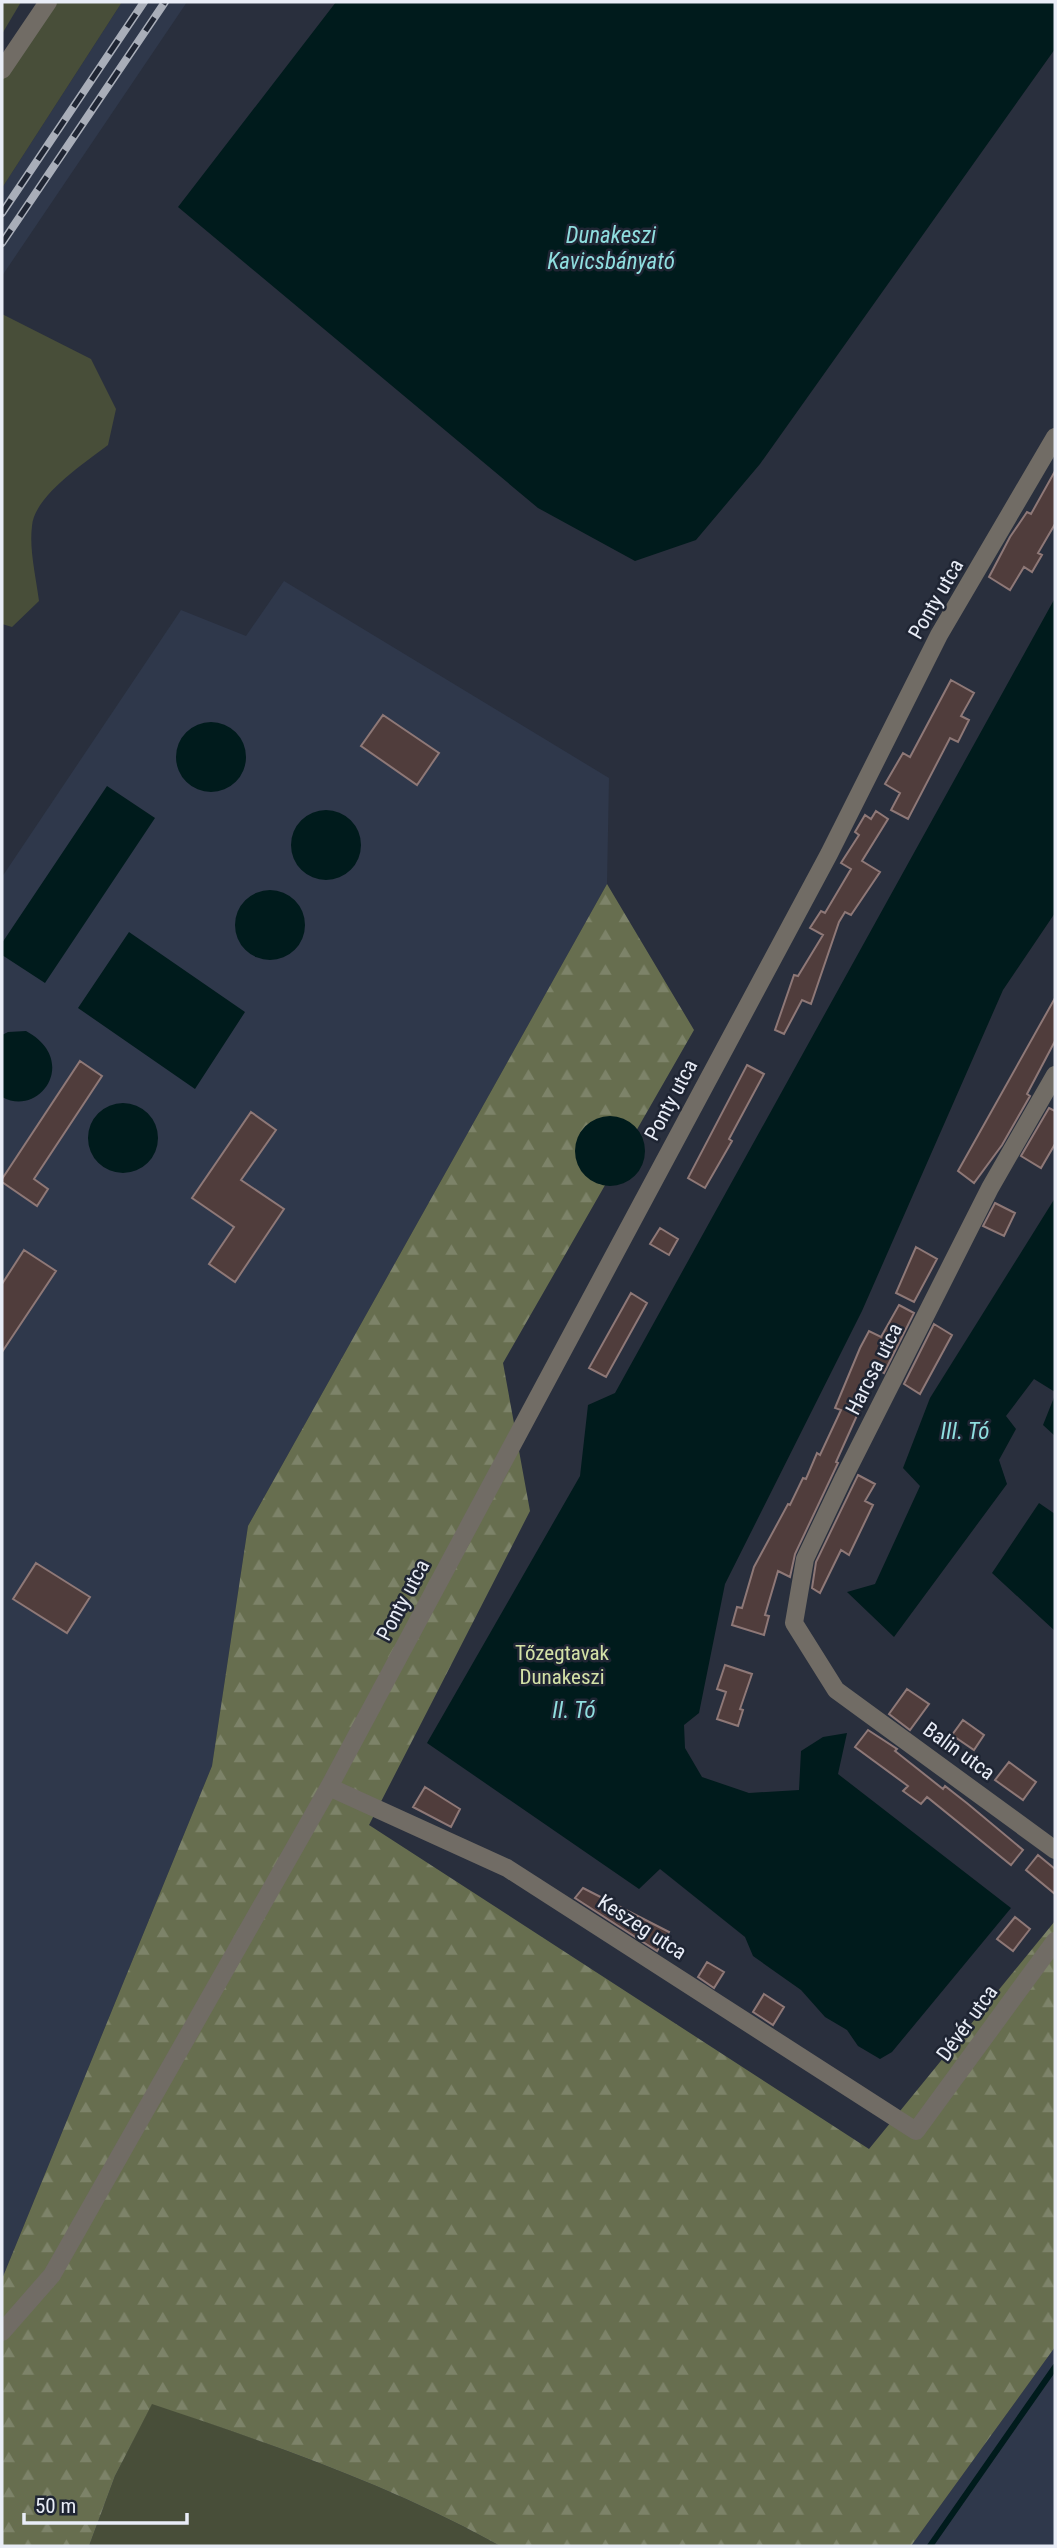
<svg xmlns="http://www.w3.org/2000/svg" width="1057" height="2548" font-family="'Roboto Condensed',sans-serif">
	<style>
		.built { fill: #2f384b }
		.green { fill: #484e39 }
		.forest { fill: url(#forest-firs) }
		.water { fill: #001b1c }
		.lines { fill: none; stroke-linecap: round; stroke-linejoin: round }
		.stream { stroke: #001b1c; stroke-width: 6 }
		.building { fill: #503d3c; stroke: #8e7877; stroke-width: 2 }
		.minor { stroke: #716c65; stroke-width: 18 }
		.tertiary { stroke: #716c65; stroke-width: 18 }
		.rail-casing { stroke: #a9aeb9; stroke-width: 8 }
		.rail { stroke: #1f2533; stroke-width: 5; stroke-dasharray: 16; stroke-linecap: butt }
		.labels { text-anchor: middle; stroke-width: 5; stroke-linejoin: round; paint-order: stroke }
		.street-label { font-size: 21px; fill: #e9edf7; stroke: #1f2533 }
		.park-label { font-size: 21px; fill: #d3e1a7; stroke: #1f2533 }
		.water-label { font-size: 23px; font-style: italic; fill: #8fdedf; stroke: #1f2533 }
	</style>
	<defs>
		<pattern id="forest-firs" width="22" height="20" patternUnits="userSpaceOnUse" patternTransform="scale(1.75)"><rect width="22" height="20" fill="#676e4f"/><path d="M5 1l3.5 6h-7zM16 11l3.5 6h-7z" fill="#7d8369"/></pattern>
	</defs>
	<rect width="100%" height="100%" fill="#292f3d"/>
	<path class="built" d="M122,2H187L2,276V188Z
		M284,581L609,778L607,884L248,1526L212,1766L2,2279V877L181,610L246,636Z
		M1055,2347V2546H911Z"/>
	<path class="green" d="M2,2H21L2,34Z
		M48,2H122L2,188V73Z
		M2,314L91,359L116,409L108,445C86,462 34,496 32,526C29,549 36,577 39,601L12,627L2,624Z
		M152,2403C270,2444 391,2485 500,2546H89L115,2476Z"/>
	<path class="forest" d="M607,884L694,1030L503,1363L530,1511L369,1825L869,2149L1055,1921V2347L911,2546H500C391,2485 271,2444 152,2404L115,2476L89,2546H2V2279L212,1766L248,1526Z"/>
	<path class="water" d="M336,2H1055V49L760,464L696,540L635,561L538,508L178,207Z
		M1055,598V913L1003,990L862,1311L725,1584L699,1713L684,1725L685,1748L702,1777L749,1793L799,1790L801,1751L823,1737L847,1733L838,1774L1011,1908L892,2052L880,2059L858,2046L847,2030L825,2017L801,1990L753,1956L745,1937L660,1869L639,1889L427,1743L580,1476L588,1405L615,1393Z
		M176 757a35 35 0 1 1 70 0a35 35 0 1 1-70 0Z
		M107,786L155,818L45,983L2,955V943Z
		M291 845a35 35 0 1 1 70 0a35 35 0 1 1-70 0Z
		M235 925a35 35 0 1 1 70 0a35 35 0 1 1-70 0Z
		M129,932L245,1012L195,1089L78,1008Z
		M26,1031C80,1060 40,1118 2,1097V1035L8,1032Z
		M88 1138a35 35 0 1 1 70 0a35 35 0 1 1-70 0Z
		M575 1151a35 35 0 1 1 70 0a35 35 0 1 1-70 0Z
		M1055,1198V1392L1034,1379L1006,1416L1016,1429L999,1460L1007,1484L894,1637L847,1592L875,1584L920,1486L903,1468L930,1398Z
		M1055,1395V1436L1043,1425Z
		M1039,1503L1055,1514V1631L992,1573Z"/>
	<g class="lines">
		<path class="stream" d="M930,2546L1055,2367"/>
	</g>
	<path class="building" d="M1055,471V524L1038,553L1042,555L1032,572L1024,567L1010,590L989,577L1010,537L1027,512L1031,514Z
		M951,680L974,693L961,716L969,720L958,742L950,738L908,819L891,810L900,793L885,784L903,753L910,757Z
		M383,715L439,753L417,785L361,746Z
		M876,811L888,819L862,861L880,872L851,915L845,912L839,922L811,1004L802,1000L784,1034L775,1030L794,975L798,976L823,935L810,928L821,911L825,913L851,869L841,863L859,835L855,832L865,815L871,819Z
		M1055,998V1041L1027,1094L1030,1096L1002,1145L974,1183L958,1171Z
		M80,1061L102,1076L34,1179L48,1189L37,1206L2,1182V1179Z
		M747,1065L764,1074L729,1139L732,1141L705,1188L688,1178Z
		M1049,1108L1055,1111V1144L1041,1168L1021,1156Z
		M251,1112L276,1130L241,1180L284,1209L235,1282L209,1264L234,1227L192,1198Z
		M995,1203L1015,1213L1004,1236L983,1226Z
		M660,1228L678,1239L669,1255L650,1244Z
		M916,1247L937,1259L914,1302L896,1293Z
		M24,1250L56,1271L2,1352V1284Z
		M631,1293L647,1303L606,1377L589,1368Z
		M899,1305L914,1313L884,1373L877,1369L860,1401L863,1402L836,1462L838,1463L795,1554L790,1577L778,1571L765,1615L769,1616L764,1635L732,1625L737,1607L742,1608L754,1567L788,1504L790,1505L803,1478L806,1479L817,1453L820,1455L841,1410L835,1408L860,1348L869,1331L881,1337Z
		M934,1324L952,1335L920,1394L904,1384Z
		M858,1475L875,1484L865,1501L873,1505L849,1555L841,1550L820,1593L812,1588L816,1562Z
		M36,1563L90,1597L67,1633L13,1599Z
		M725,1665L752,1674L740,1709L743,1710L738,1726L717,1719L726,1692L717,1689Z
		M907,1689L929,1704L910,1730L889,1714Z
		M963,1720L984,1735L974,1750L952,1735Z
		M868,1730L897,1749L895,1751L943,1789L945,1786L968,1804L1023,1850L1011,1865L927,1797L921,1804L903,1791L908,1786L855,1747Z
		M1009,1762L1036,1782L1023,1800L995,1780Z
		M425,1787L460,1809L451,1827L413,1807Z
		M1038,1855L1055,1869V1894L1026,1870Z
		M583,1888L669,1932L657,1951L575,1898Z
		M1015,1917L1030,1929L1013,1951L997,1939Z
		M707,1962L724,1972L714,1988L698,1977Z
		M764,1994L784,2007L773,2025L753,2012Z"/>
	<g class="lines">
		<path class="minor" d="M1055,1075L990,1188L843,1479L805,1559L794,1623L836,1690L1055,1850
			M329,1787L507,1868L916,2131L1055,1941
			M2,2332L52,2275L329,1787L829,854L939,635L1055,437"/>
		<path class="tertiary" d="M2,70L48,2"/>
		<g class="rail-casing">
			<path id="rail" d="M2,213L144,2
				M2,243L165,2"/>
		</g>
		<use href="#rail" class="rail"/>
	</g>
	<g class="labels">
		<g class="street-label">
			<text transform="translate(936 599) rotate(-60)" y="7">Ponty utca</text>
			<text transform="translate(671 1100) rotate(-62)" y="7">Ponty utca</text>
			<text transform="translate(874 1369) rotate(-63)" y="7">Harcsa utca</text>
			<text transform="translate(403 1600) rotate(-62)" y="7">Ponty utca</text>
			<text transform="translate(959 1751) rotate(36)" y="7">Balin utca</text>
			<text transform="translate(642 1927) rotate(33)" y="7">Keszeg utca</text>
			<text transform="translate(967 2023) rotate(-54)" y="7">Dévér utca</text>
		</g>
		<g class="park-label">
			<text x="562" y="1660">Tőzegtavak<tspan x="562" dy="24">Dunakeszi</tspan></text>
		</g>
		<g class="water-label">
			<text x="611" y="243">Dunakeszi<tspan x="611" dy="26">Kavicsbányató</tspan></text>
			<text x="965" y="1439">III. Tó</text>
			<text x="574" y="1718">II. Tó</text>
		</g>
	</g>
	<rect width="1057" height="2548" fill="none" stroke="#e9edf7" stroke-width="7"/>
	<path d="M24 2513v10h163v-10" fill="none" stroke="#e9edf7" stroke-width="3.5"/>
	<text x="35" y="2513" font-size="21" fill="#e9edf7" stroke="#1f2533" stroke-width="5" paint-order="stroke">50 m</text>
</svg>
